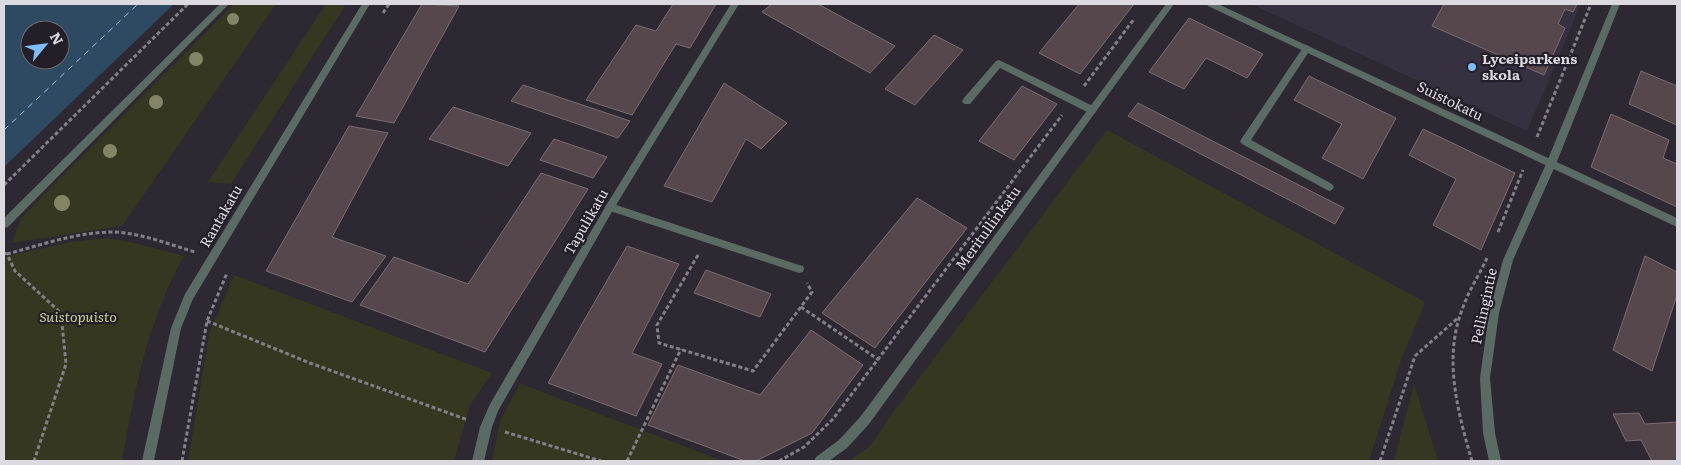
<svg xmlns="http://www.w3.org/2000/svg" width="1681" height="465" font-family="Literata,serif">
	<style>
		.built { fill: #373040 }
		.green { fill: #363720 }
		.water { fill: #2d4a62; fill-rule: evenodd }
		.lines { fill: none; stroke-linecap: round; stroke-linejoin: round }
		.ferry { stroke: #92c6f2; stroke-width: 1; stroke-dasharray: 6 5; stroke-linecap: butt }
		.building { fill: #55474b; stroke: #7b6c70 }
		.path { stroke: #837f87; stroke-width: 3; stroke-dasharray: 4 2.5; stroke-linecap: butt }
		.service { fill: #5a6b64; fill-rule: evenodd }
		.minor { fill: #5a6b64; fill-rule: evenodd }
		.tertiary { fill: #5a6b64; fill-rule: evenodd }
		.tree { fill: #848466 }
		.poi-dot { fill: #7ebdf9; stroke: #231e28; stroke-width: 2 }
		.labels { text-anchor: middle; stroke-width: 4.5; stroke-linejoin: round; paint-order: stroke }
		.poi-label { font-size: 14px; font-weight: bold; fill: #dcd9e0; stroke: #231e28; text-anchor: start }
		.street-label { font-size: 14px; fill: #dcd9e0; stroke: #231e28 }
		.park-label { font-size: 14px; font-style: italic; fill: #cbd091; stroke: #231e28 }
	</style>
	<rect width="100%" height="100%" fill="#2d2832"/>
	<path class="built" d="M1251,4H1581L1527,131Z"/>
	<path class="green" d="M234,4H276L122,226L12,243L21,218Z
		M326,4H346L231,184L208,182Z
		M1107,130L1425,302L1401,360L1369,461H849L871,445L889,418Z
		M106,238L131,242L184,256C147,322 135,389 122,461H4V257L70,242Z
		M234,275L492,373L470,405L454,461H188L209,334Z
		M520,384H521L723,461H492L500,421Z
		M1414,384L1438,461H1394Z"/>
	<path class="water" d="M4,4H174L4,167ZM30,30H60V60H30Z"/>
	<g class="lines">
		<path class="ferry" d="M4,130L138,4"/>
	</g>
	<path class="building" d="M422,4L459,6L394,123L356,116Z
		M673,4H716L690,48L676,44L632,115L586,100L636,25L656,31Z
		M772,4H818L895,46L870,73L762,12Z
		M1079,4H1134L1080,74L1039,53Z
		M1444,4H1577L1573,12L1565,9L1558,24L1565,28L1544,75L1432,26Z
		M1189,18L1263,54L1247,78L1206,58L1184,89L1149,72Z
		M934,35L963,50L915,105L885,89Z
		M1641,71L1677,86V125L1629,104Z
		M1309,76L1396,118L1363,179L1322,158L1342,124L1294,100Z
		M724,83L787,123L761,149L746,139L712,202L664,186Z
		M523,85L630,121L618,138L511,101Z
		M1022,86L1057,104L1014,160L979,141Z
		M1138,103L1344,208L1335,224L1128,116Z
		M453,107L531,133L508,166L429,139Z
		M1611,114L1669,140L1663,158L1677,164V207L1591,167Z
		M349,126L388,133L332,237L386,256L352,302L266,271Z
		M1423,129L1515,173L1481,250L1433,225L1456,179L1409,155Z
		M554,139L607,157L593,178L540,160Z
		M541,173L588,189L485,352L360,305L394,257L468,284Z
		M917,198L967,228L875,348L822,313Z
		M627,246L679,264L632,353L662,364L636,416L548,383Z
		M1645,256L1677,272V295L1652,371L1613,350Z
		M706,270L771,294L760,317L694,293Z
		M811,330L863,365L812,433L756,461H745L648,425L678,365L760,395Z
		M1639,413L1645,424L1677,422V461H1652L1641,440L1626,441L1613,414Z"/>
	<g class="lines">
		<path class="path" d="M383,13L389,4
			M1084,86L1134,19
			M1537,137L1591,4
			M4,185L188,4
			M1498,232L1523,170
			M4,253L7,254L15,271L61,313L66,364L34,461
			M7,254C41,245 77,232 113,232C141,233 168,244 195,252
			M698,255L657,325L659,343L753,371L812,292L807,283
			M801,307L879,360
			M207,321L310,363L468,420
			M505,432L601,461
			M182,461L207,321L227,273
			M627,461L681,349
			M779,461L804,447L833,419L1062,115
			M1380,461L1415,356L1459,317
			M1472,461C1458,413 1443,359 1462,310C1468,292 1479,275 1487,258"/>
		<path class="service" d="M220,4H229L8,227L4,228V218Z
			M1307,45L1311,48L1310,50L1251,140L1332,184L1334,187L1332,190L1329,191L1242,144L1240,141L1304,46Z
			M999,60L1095,107L1097,110L1095,113H1089L1000,68L970,104H964L962,101L964,98L996,61Z
			M610,203L799,265L803,266L804,269L803,272L799,273L607,210L605,207L607,204Z"/>
		<path class="minor" d="M362,4H370L193,299L181,328L154,461H142L171,328L185,294Z
			M731,4H739L613,210L498,411L492,427L484,461H472L480,427L490,404L607,204Z
			M1207,4H1218L1677,218V227L1208,6Z"/>
		<path class="tertiary" d="M1166,4H1174L869,424L847,448L829,461H814L816,457L839,440L861,416Z
			M1612,4H1620L1556,164L1513,260L1499,313L1490,378L1495,433L1501,461H1489L1483,433L1480,378L1489,313L1503,260L1546,164Z"/>
	</g>
	<g class="tree">
		<circle cx="233" cy="19" r="6"/>
		<circle cx="196" cy="59" r="7"/>
		<circle cx="156" cy="102" r="7"/>
		<circle cx="110" cy="151" r="7"/>
		<circle cx="62" cy="203" r="8"/>
	</g>
	<circle class="poi-dot" cx="1472" cy="67" r="5"/>
	<g class="labels">
		<g class="poi-label">
			<text x="1482" y="64">Lyceiparkens<tspan x="1482" dy="16">skola</tspan></text>
		</g>
		<g class="street-label">
			<text transform="translate(1450 101) rotate(26)" y="5">Suistokatu</text>
			<text transform="translate(221 216) rotate(-60)" y="5">Rantakatu</text>
			<text transform="translate(586 222) rotate(-60)" y="5">Tapulikatu</text>
			<text transform="translate(988 228) rotate(-54)" y="5">Meritullinkatu</text>
			<text transform="translate(1484 306) rotate(-78)" y="5">Pellingintie</text>
		</g>
		<g class="park-label">
			<text x="78" y="322">Suistopuisto</text>
		</g>
	</g>
	<rect width="1681" height="465" fill="none" stroke="#dcd9e0" stroke-width="10"/>
	<g transform="translate(45 45) rotate(61)"><circle r="24" fill="#231e28" stroke="#6d6972"/>
	<path d="M0-4L9 19L0 12L-9 19Z" fill="#7ebdf9"/>
	<text y="-8" font-size="14" font-weight="bold" text-anchor="middle" fill="#dcd9e0">N</text>
	</g>
</svg>
